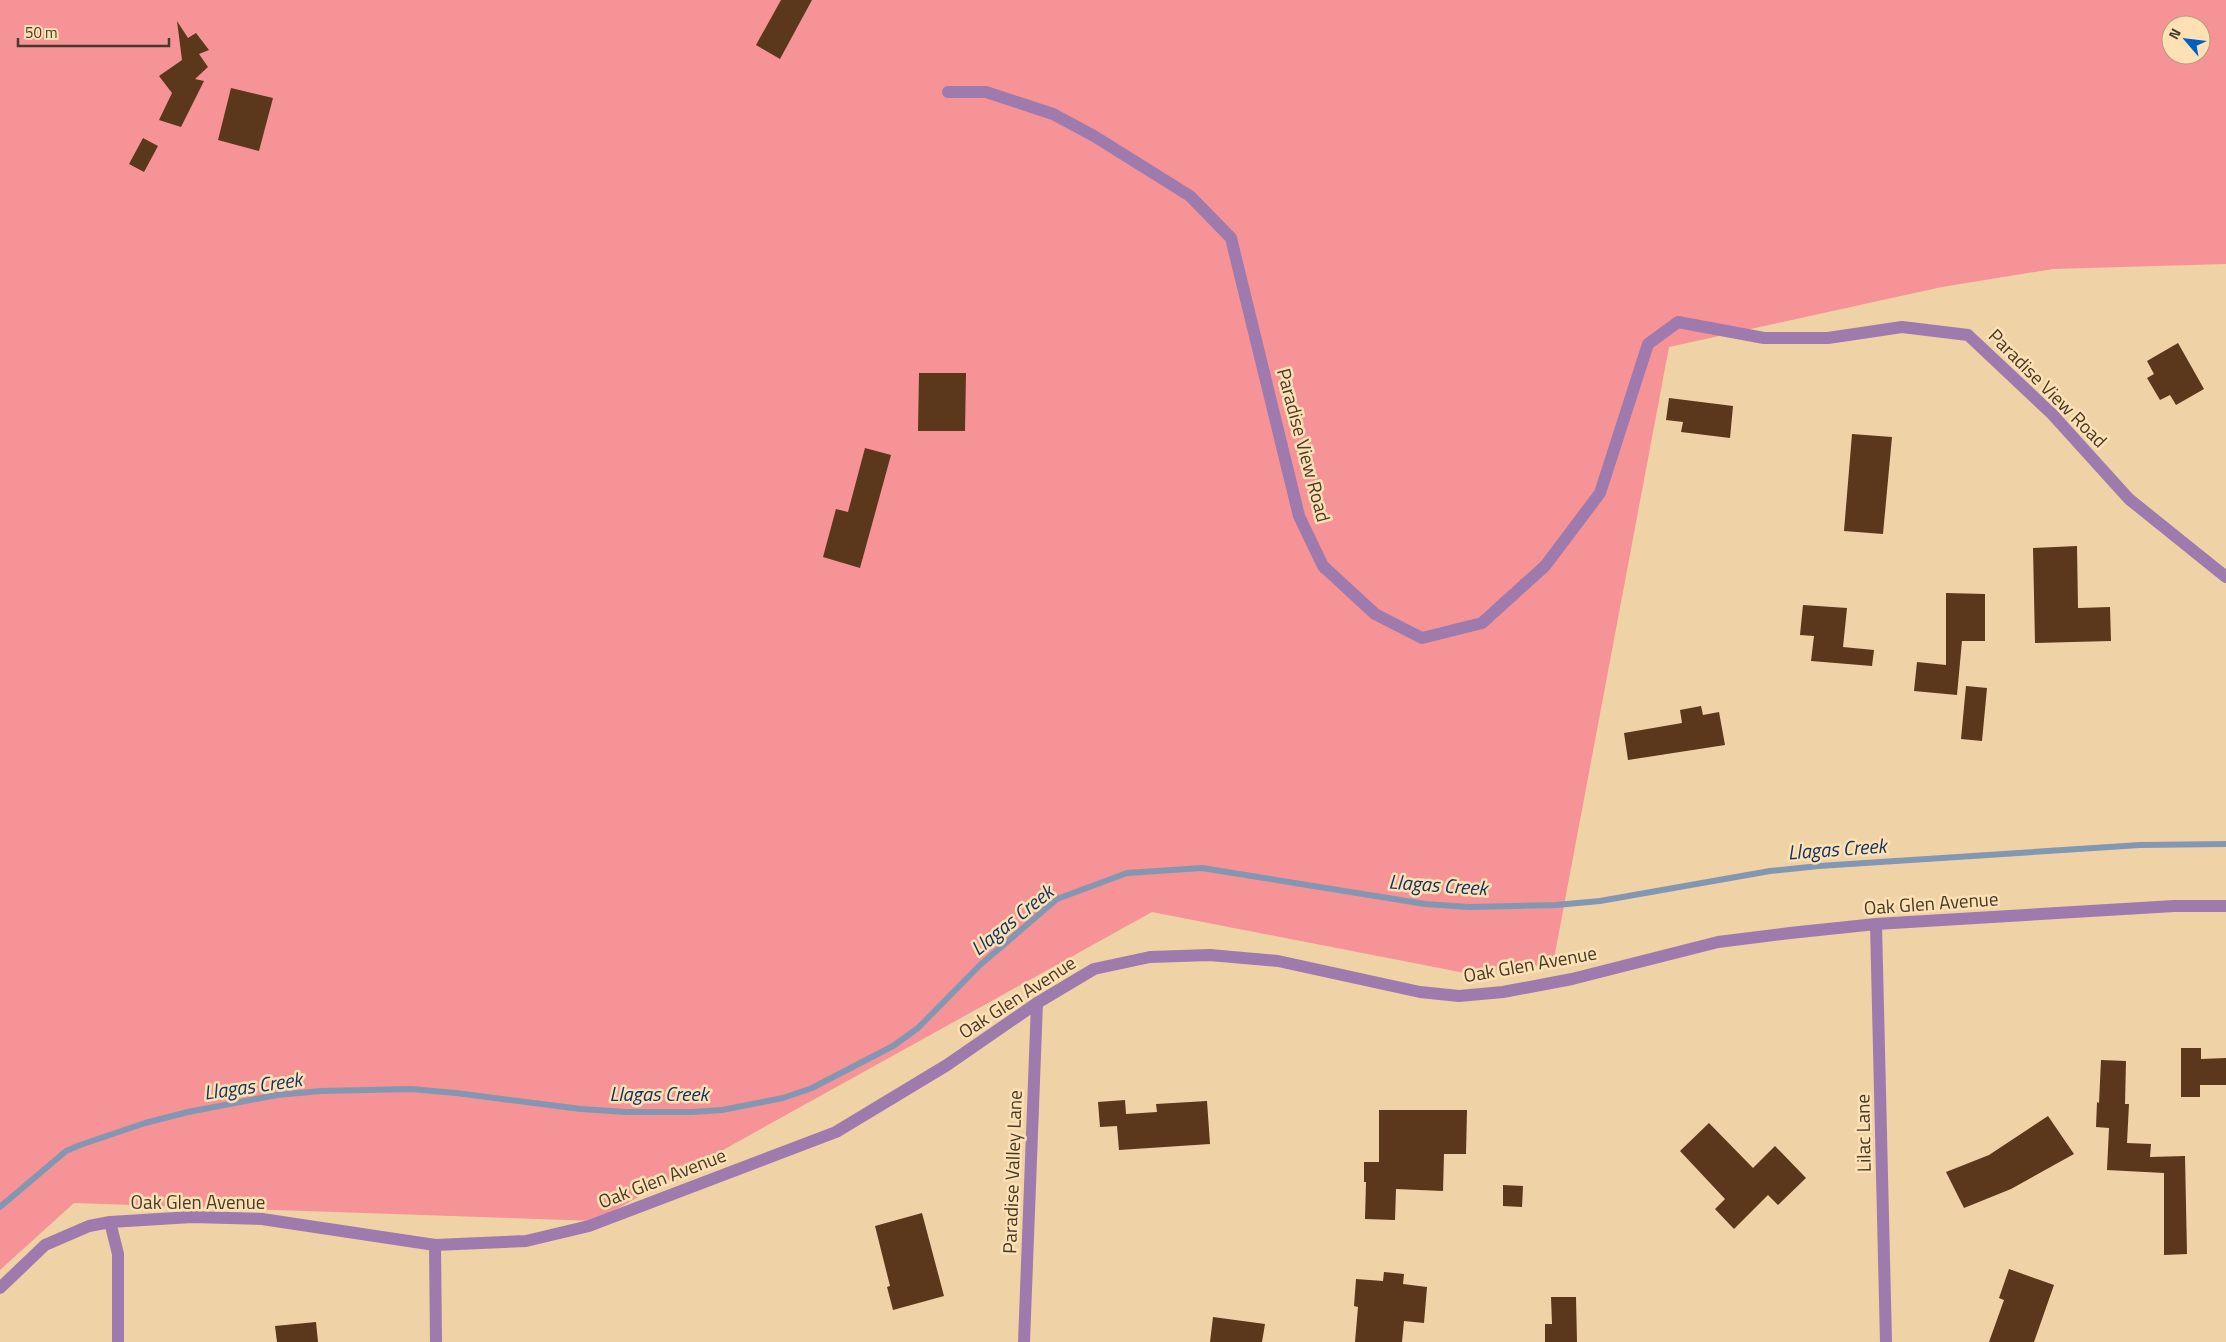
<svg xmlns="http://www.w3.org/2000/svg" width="2226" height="1342" font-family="'Titillium Web',sans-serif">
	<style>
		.green { fill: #f59397; fill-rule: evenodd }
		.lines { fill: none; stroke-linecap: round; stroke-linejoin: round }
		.stream { stroke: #8397b3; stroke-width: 6 }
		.building { fill: #5b371b }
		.minor { stroke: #9f7aac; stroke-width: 12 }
		.labels { text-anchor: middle; stroke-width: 5; stroke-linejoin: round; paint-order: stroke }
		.street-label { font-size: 19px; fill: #463a28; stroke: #fde0b3 }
		.water-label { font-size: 20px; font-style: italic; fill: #103465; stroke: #fde0b3 }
	</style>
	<rect width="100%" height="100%" fill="#f0d2a7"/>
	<path class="green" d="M0,0H2226V264L2053,269L1942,287L1669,347L1553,964L1465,973L1152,912L595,1221L74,1203L0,1270ZM2171,25H2201V55H2171Z"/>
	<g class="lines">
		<path class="stream" d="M0,1207L66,1151L80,1145L145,1123L188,1112L277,1095L321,1091L411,1089L456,1093L581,1109L626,1112H692L722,1110L783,1098L812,1088L893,1046L918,1028L980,965L1057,899L1127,873L1202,868L1425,904L1469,907L1556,905L1600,901L1770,871L1819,866L2140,845L2226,844"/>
	</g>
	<path class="building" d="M781,0H812L780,59L756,45Z
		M177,21L188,38L196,33L209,50L199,54L208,67L195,79L204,81L181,127L159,120L172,93L159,76L182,60Z
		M231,88L273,98L259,151L218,140Z
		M143,138L158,146L144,172L129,164Z
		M2178,343L2204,389L2176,405L2170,395L2160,400L2147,378L2154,374L2147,361Z
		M919,373H966L965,431H918Z
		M1669,398L1733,406L1730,438L1681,432L1683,422L1666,420Z
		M1852,434L1892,437L1883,534L1844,531Z
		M865,448L891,455L860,568L823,557L836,509L848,512Z
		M2077,546L2078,608L2110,607L2111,641L2035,643L2033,548Z
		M1946,593L1985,594V641H1962L1957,695L1914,691L1917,662L1946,665Z
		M1803,605L1847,608L1843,647L1874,650L1872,666L1811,661L1814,636L1800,635Z
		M1966,686L1987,688L1982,741L1961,739Z
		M1701,706L1703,715L1719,712L1725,745L1628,760L1624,733L1682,723L1680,710Z
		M2181,1048H2201V1059L2226,1058V1085H2200V1097H2181Z
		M2101,1060L2126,1061L2125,1104H2129L2127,1143L2151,1144L2150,1157L2185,1156L2187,1254L2164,1255V1173L2107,1170L2109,1128L2096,1127L2097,1102L2099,1103Z
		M1125,1100L1126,1114L1157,1112L1156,1104L1207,1101L1210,1144L1119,1150L1117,1126L1100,1127L1098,1102Z
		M1379,1110H1467L1466,1154H1444L1443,1191L1396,1189L1395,1220L1365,1219L1366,1182H1364V1162H1379Z
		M2048,1116L2074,1154L2011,1189L1964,1208L1946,1172L1989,1155Z
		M1709,1123L1753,1168L1775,1146L1806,1178L1778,1205L1768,1195L1734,1229L1715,1209L1725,1199L1680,1151Z
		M1503,1185L1523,1186L1522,1207L1503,1206Z
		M922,1213L944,1296L893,1310L887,1287L890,1286L875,1226Z
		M2009,1269L2054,1285L2034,1342H1989L2004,1300L1999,1298Z
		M1384,1272L1404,1274L1403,1284L1427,1287L1424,1323L1404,1321L1402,1342H1355L1358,1307L1354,1306L1356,1279L1383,1281Z
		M1551,1297H1576L1577,1342H1545V1324H1552Z
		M1213,1317L1265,1324L1262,1342H1210Z
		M316,1322L318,1342H277L275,1326Z"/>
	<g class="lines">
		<path class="minor" d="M948,92H986L1053,114L1094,136L1190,196L1231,238L1299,516L1323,566L1375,614L1422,638L1482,623L1545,566L1600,493L1648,344L1678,322L1764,338H1828L1902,327L1968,335L2052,414L2129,499L2226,577
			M1876,924L1886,1342
			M110,1222L118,1254V1342
			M435,1245L436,1342
			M0,1288L45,1245L89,1226L110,1222L192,1217L262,1219L435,1245L526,1241L589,1226L836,1132L947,1065L1037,1003L1094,969L1150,957L1210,955L1278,961L1420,992L1459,996L1503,992L1572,979L1718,942L1790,933L1876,924L2174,906H2226
			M1024,1342L1037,1003"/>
	</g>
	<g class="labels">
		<g class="street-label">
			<text transform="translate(2048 388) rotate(45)" y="7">Paradise View Road</text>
			<text transform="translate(1304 445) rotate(75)" y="7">Paradise View Road</text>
			<text transform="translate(1931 903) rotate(-4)" y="7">Oak Glen Avenue</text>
			<text transform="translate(1530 964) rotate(-10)" y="7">Oak Glen Avenue</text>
			<text transform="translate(1017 997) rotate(-33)" y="7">Oak Glen Avenue</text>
			<text transform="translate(1863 1133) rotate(-91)" y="7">Lilac Lane</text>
			<text transform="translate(1012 1172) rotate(-88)" y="7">Paradise Valley Lane</text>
			<text transform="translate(662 1178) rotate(-21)" y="7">Oak Glen Avenue</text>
			<text x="198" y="1209">Oak Glen Avenue</text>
		</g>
		<g class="water-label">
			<text transform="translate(1837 849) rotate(-4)" y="7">Llagas Creek</text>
			<text transform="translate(1438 885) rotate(4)" y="7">Llagas Creek</text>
			<text transform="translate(1012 920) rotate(-39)" y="7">Llagas Creek</text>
			<text transform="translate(253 1086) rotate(-8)" y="7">Llagas Creek</text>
			<text x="659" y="1101">Llagas Creek</text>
		</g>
	</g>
	<g transform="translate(2186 40) rotate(298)"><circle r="24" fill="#fde0b3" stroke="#b49e7b"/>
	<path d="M0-4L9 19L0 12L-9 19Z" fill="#005dc5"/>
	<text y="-8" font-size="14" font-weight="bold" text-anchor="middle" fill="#463a28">N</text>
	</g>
	<path d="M18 38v8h151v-8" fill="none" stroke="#463a28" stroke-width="2.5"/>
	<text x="25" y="38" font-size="15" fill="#463a28" stroke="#fde0b3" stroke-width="4" paint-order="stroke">50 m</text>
</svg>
